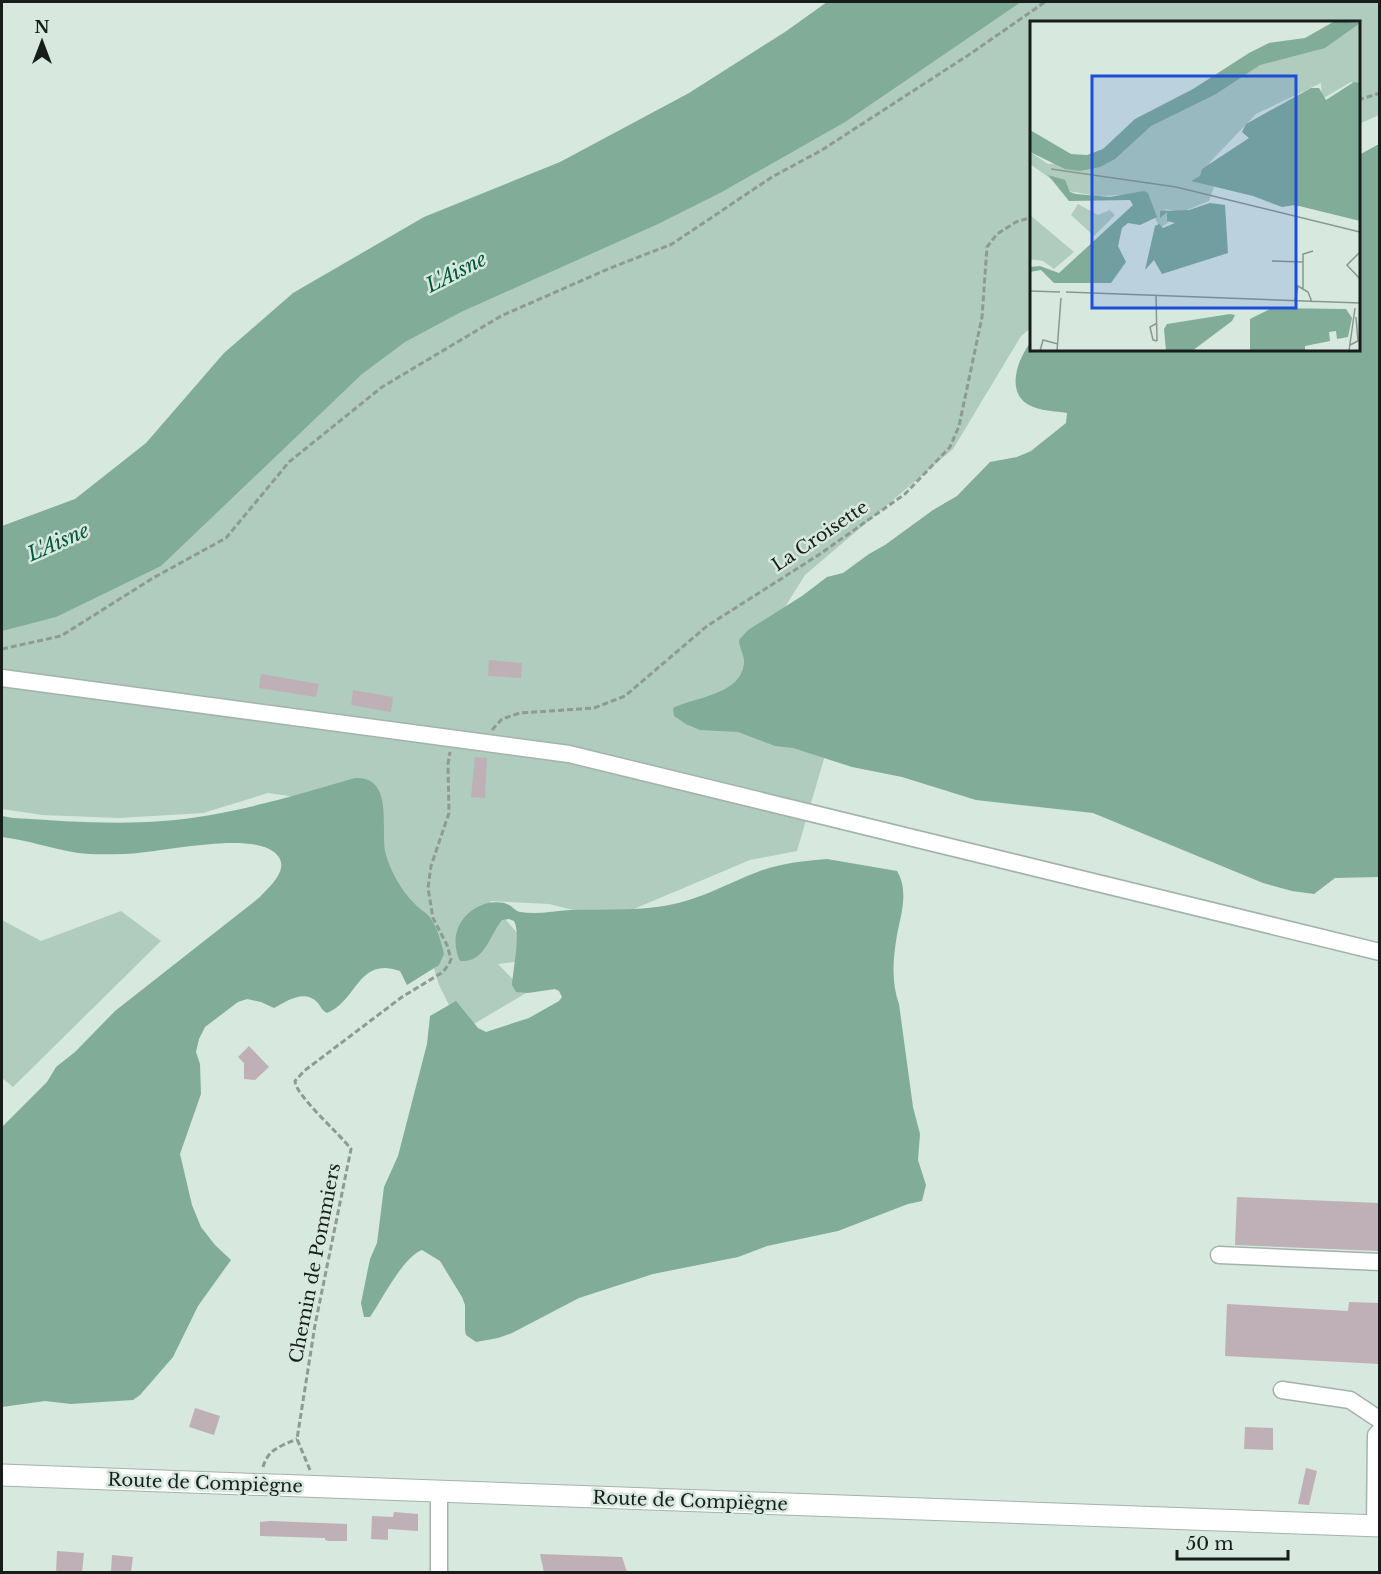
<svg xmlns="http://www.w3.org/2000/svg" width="1381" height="1574" font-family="'Libre Baskerville',serif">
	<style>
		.green { fill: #afccbe }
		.water { fill: #81ac98 }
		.building { fill: #bfafb7 }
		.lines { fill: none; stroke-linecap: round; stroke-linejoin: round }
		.minor-casing { stroke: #a3b3ab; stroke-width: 19 }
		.major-casing { stroke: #a3b3ab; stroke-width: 23 }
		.path { stroke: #8e9a94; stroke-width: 3; stroke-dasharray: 6 3; stroke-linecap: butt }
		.minor { stroke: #fff; stroke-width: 16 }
		.major { stroke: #fff; stroke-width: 21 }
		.labels { text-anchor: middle; stroke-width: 5; stroke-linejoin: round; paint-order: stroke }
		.street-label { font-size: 18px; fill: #171d1a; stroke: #d7e8df }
		.water-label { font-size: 20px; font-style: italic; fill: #02573d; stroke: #d7e8df }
		.inset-road { fill: none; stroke: #8a9790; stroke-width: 1.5 }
		.view { fill: #1d4ed8; fill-opacity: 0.15; stroke: #1d4ed8; stroke-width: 3 }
		.inset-edge { fill: none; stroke: #171d1a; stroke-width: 3 }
	</style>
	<rect width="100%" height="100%" fill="#d7e8df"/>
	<path class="green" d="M904,2H1379V115L1359,124L1358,22H1032L1031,328L1021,336L953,449L805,575L718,714L826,752L797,851L750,860L610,919L549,904L490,901L539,959L498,964L526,993L462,1031L439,985L421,925L345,804L268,793L203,813L119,818L42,815L2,809V570L458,225Z
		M121,911L161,941L13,1087L2,1078V920L41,941Z"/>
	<path class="water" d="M827,2H1021L845,122L720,193L658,224L461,312L405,342L362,374L161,566L56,617L2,631V526L75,499L146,443L224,353L293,293L424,217L560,162L689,93L785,32Z
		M1379,144V877L1335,878L1314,894L1292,891L1263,883L1093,813L976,800L902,777L852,767L793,748L775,746L738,732L700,730L686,724L674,716L673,708C695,697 740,695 744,664C745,656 739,648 739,640L748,630L802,596L827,577L843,573L869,554L885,545L933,510L957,496L990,462L1017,457L1031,451L1066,423L1067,413C1055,411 1040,411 1029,405C1005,392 1018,358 1031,342L1032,350H1358L1359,155Z
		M355,778C396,776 379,833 386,855C391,872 401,890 414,903C418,908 424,911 428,915C437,925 441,942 444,954L439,965L407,985L400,971C358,956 358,1000 327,1013C321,1010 321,1006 317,1002C304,989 287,1001 274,1008L261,1002L247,999L238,1002L205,1027L199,1039L196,1052L200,1064L201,1094L180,1154L192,1205L201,1227L215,1245L231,1260L198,1306L173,1357L140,1395L133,1400L71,1404L45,1401L2,1407V1127L47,1082L56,1067L75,1052L115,1011L260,897C270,886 293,867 274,852C248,831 159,853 124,854C109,854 93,855 78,853C53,849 27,840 2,837V816L13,818C63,821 113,825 163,821C228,816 293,796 355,778Z
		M827,859L897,871C909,891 901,914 897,935C893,958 891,982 899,1004L913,1107L920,1134L918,1160L926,1185L922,1201L908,1204L838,1231L767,1246L738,1257L653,1274L579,1298L512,1333L498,1338L476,1342L466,1335L465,1331V1305L462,1297L440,1261L422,1250C403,1257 383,1298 370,1317H364L361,1303L370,1259L377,1243L384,1187L398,1156L427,1044L430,1016L456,1001L478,1028L486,1032L529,1018L559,1001L562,997L559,991L555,989L528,993L516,992L512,985C513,969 521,933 514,921L509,919L502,920C489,936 485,963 460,961C449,938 459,914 482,905C489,902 502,901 509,905C513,907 515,911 520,912C537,915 554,911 570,910C599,909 628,911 657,907C694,903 726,884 760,871C782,863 804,861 827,859Z"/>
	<path class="building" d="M489,660L522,663L521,678L488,676Z
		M261,674L319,684L316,697L259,688Z
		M353,690L393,697L391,712L351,705Z
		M475,757L487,758L485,798L471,797Z
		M249,1046L269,1067L255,1080L244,1079V1063L238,1057Z
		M1237,1197L1380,1203V1251L1235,1245Z
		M1349,1302L1380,1303V1364L1225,1356L1227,1304L1348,1311Z
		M195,1408L220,1416L214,1435L189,1427Z
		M1245,1427L1273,1428V1450L1244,1449Z
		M1306,1468L1317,1471L1309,1505L1298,1504Z
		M394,1512L418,1514V1531L388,1529V1540L371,1539L372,1516L393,1517Z
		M270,1521L347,1524V1541H329L325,1540V1538L260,1536V1522Z
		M57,1551L84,1553L82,1572H56Z
		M540,1554L622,1557L627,1572H544Z
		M112,1555L133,1557L131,1572H111Z"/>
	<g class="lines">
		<g class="minor-casing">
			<path id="minor" d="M2,678L569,754L1380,952
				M1219,1255L1380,1262
				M1282,1390L1350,1400L1380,1420
				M439,1491V1572
				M1375,1526L1376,1435L1380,1431"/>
		</g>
		<g class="major-casing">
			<path id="major" d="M2,1475L1380,1526"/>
		</g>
		<path class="path" d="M1358,100L1380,93
			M2,649L61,636L153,578L226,538L289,462L382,387L501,316L608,269L672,244L772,177L822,150L970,54L1045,2
			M492,730L502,719L520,713L594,708L625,696L707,626L820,554L905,494L950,447L959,426L982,317L987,247L997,234L1016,222L1032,217
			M263,1467C268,1449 281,1446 297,1439
			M310,1470L297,1439L315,1325L351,1149C340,1134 295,1095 295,1081L304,1071L402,997L443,972L449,964L451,959L447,945L433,918L428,888L431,866L449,813L448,764L450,752"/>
		<use href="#minor" class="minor"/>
		<use href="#major" class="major"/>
	</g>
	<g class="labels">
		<g class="street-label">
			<text transform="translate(820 536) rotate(-34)" y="6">La Croisette</text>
			<text transform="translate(315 1263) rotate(-79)" y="6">Chemin de Pommiers</text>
			<text transform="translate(205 1483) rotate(2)" y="6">Route de Compiègne</text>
			<text transform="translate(690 1501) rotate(2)" y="6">Route de Compiègne</text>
		</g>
		<g class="water-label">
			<text transform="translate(456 272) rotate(-27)" y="7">L'Aisne</text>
			<text transform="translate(58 542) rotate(-24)" y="7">L'Aisne</text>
		</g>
	</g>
	<g transform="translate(1030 21)">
		<rect width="330" height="330" fill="#d7e8df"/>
		<path d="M330,0V67L321,61L292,78L291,62L226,93L181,140L168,160L184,166L179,180L152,191L135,188L141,196L136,197L139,201L130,207L113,173L68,175L38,170L0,143V131L18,143L72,140L129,88L202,52L246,22L294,16ZM48,183L68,194L80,189L85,194L64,215L41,194ZM0,194L44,231L24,248L13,240L0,238Z" fill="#afccbe"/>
		<path d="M305,0L330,2L295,27L230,44L186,73L121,105L85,138L70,146L50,150L35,148L0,131V109L41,133L57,134L73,128L105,98L163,68L219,32L239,22L275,17ZM324,61L330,62V200L265,184L252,186L223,175L161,160L170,155L172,148L219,117L212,111L216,103L281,67H289L296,79ZM18,154L35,159L40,171L46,173L80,176L114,170L118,172L127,196L110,204L98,202L92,207L88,225L96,241L81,262H24L11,249L0,251V246L10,245L29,252L103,184L100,179L39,180ZM180,182L195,184L198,232L132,253L124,239L115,249L125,205L129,203L133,207L145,202L137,200V191L130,197V190L159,189ZM242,287L316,288L322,297L318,316L307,318L306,310L299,311L300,320L275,325V330H220V298ZM200,293L205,294L202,300L162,330H136L134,308L137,303Z" fill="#81ac98"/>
		<path class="inset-road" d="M21,148L146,166L330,211M330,231L317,244L330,258M242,240L273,241M273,268V233L283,230M0,270L30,271M36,271L330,282M126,275L127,320M265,280L268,265L278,271L282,281M127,302L120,306L123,319L127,320M320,324L328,320L326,296M10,330L13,319L28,323M27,330L31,277M319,330L325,287"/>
		<path class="view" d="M62,55H266V287H62Z"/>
		<rect width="330" height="330" class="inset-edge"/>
	</g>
	<rect width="1381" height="1574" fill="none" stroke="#171d1a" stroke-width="6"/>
	<g transform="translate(42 42)" stroke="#d7e8df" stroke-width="4.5" paint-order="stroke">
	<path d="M0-4.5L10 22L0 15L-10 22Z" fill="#171d1a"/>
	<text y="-9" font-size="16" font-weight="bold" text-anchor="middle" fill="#171d1a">N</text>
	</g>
	<path d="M1177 1550v9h111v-9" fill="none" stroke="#171d1a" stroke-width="3"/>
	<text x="1186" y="1550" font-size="18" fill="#171d1a" stroke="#d7e8df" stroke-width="4.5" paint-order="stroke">50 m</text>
</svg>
